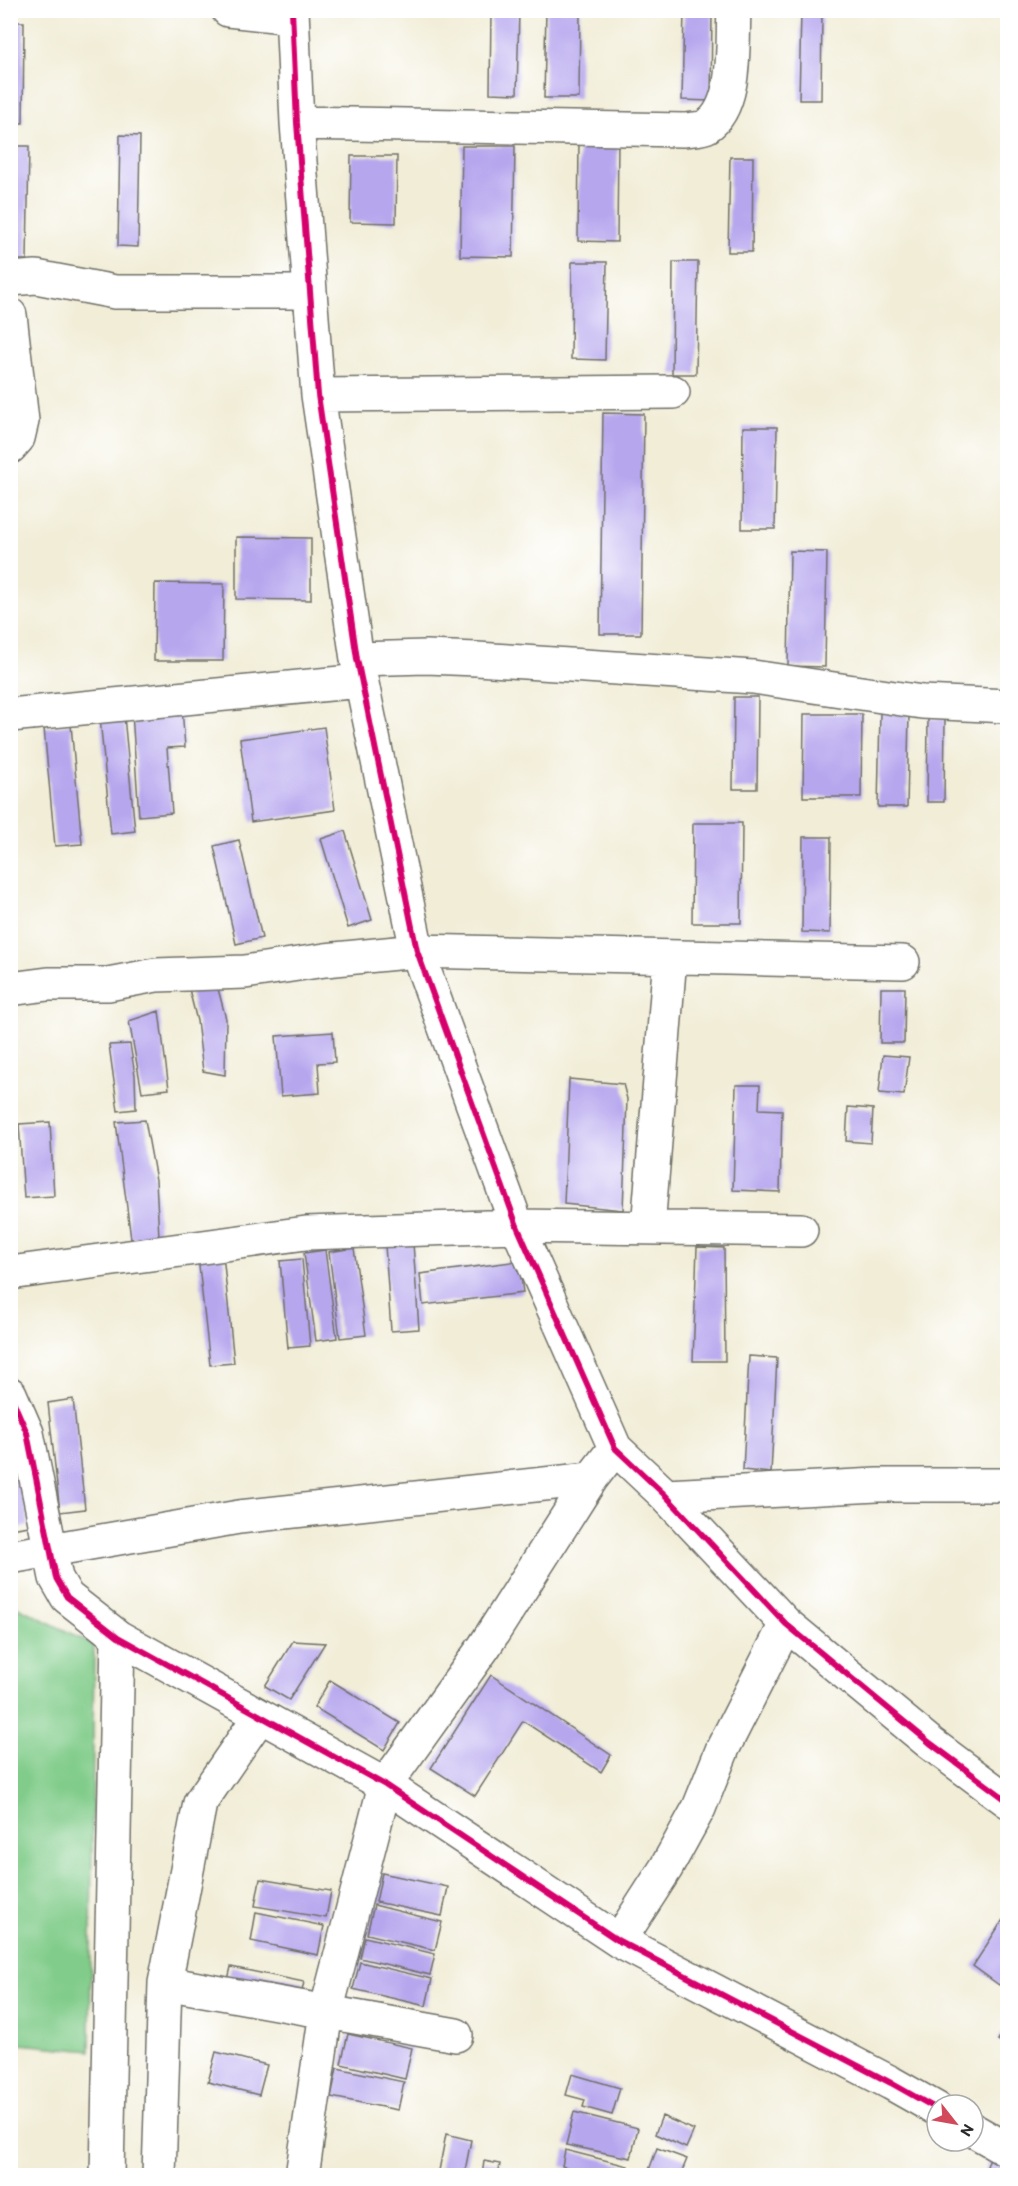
<svg xmlns="http://www.w3.org/2000/svg" width="1018" height="2186" font-family="Itim,sans-serif">
	<style>
		.green { fill: #81cc8a; stroke: #567c5a; stroke-width: 1.5 }
		.building { fill: #b6a6ee }
		.lines { fill: none; stroke-linecap: round; stroke-linejoin: round }
		.street-casing { stroke: #706f67; stroke-width: 36 }
		.street { stroke: #fff; stroke-width: 33 }
		.cycleway-casing { stroke: #fff; stroke-width: 10 }
		.cycleway { stroke: #d6006c; stroke-width: 6 }
	</style>
	<rect width="100%" height="100%" fill="#fff"/>
	<filter id="ink" filterUnits="userSpaceOnUse"><feTurbulence type="fractalNoise" baseFrequency=".0167" numOctaves="2"/><feDisplacementMap in="SourceGraphic" scale="12" xChannelSelector="R" yChannelSelector="G"/><feConvolveMatrix kernelMatrix="1 2 1 2 8 2 1 2 1" color-interpolation-filters="sRGB"/></filter>
	<filter id="wash" filterUnits="userSpaceOnUse"><feTurbulence type="fractalNoise" baseFrequency=".008" numOctaves="4" result="noise"/><feDisplacementMap in="SourceGraphic" scale="24" xChannelSelector="R" yChannelSelector="G"/><feGaussianBlur stdDeviation="1.35" result="paint"/><feColorMatrix in="noise" values="0 0 0 0 0 0 0 0 0 0 0 0 0 0 0 0 0 1.4 0 .05"/><feComposite in="paint" operator="in"/></filter>
	<g filter="url(#wash)">
		<rect width="100%" height="100%" fill="#f1edd7"/>
		<path class="green" d="M10,1603L94,1645L90,2051L11,2043Z"/>
		<g id="blocks">
			<path class="building" d="M491,10H519L517,94L490,93Z
				M546,10H580L579,98H544Z
				M684,10H712L711,101L682,100Z
				M801,12H822L821,100H799Z
				M10,22H24L23,123H10Z
				M120,135L140,136L138,247L118,246Z
				M579,139H618L617,242L578,241Z
				M10,146H29L27,260H10Z
				M462,146H515L513,257L460,256Z
				M351,156H397L396,223L350,222Z
				M730,157H753L752,252H728Z
				M572,262H607L605,360L571,359Z
				M673,262H698L696,374H672Z
				M603,413L644,414L641,634H600Z
				M743,427H777L775,529H742Z
				M236,537L311,538V600L236,599Z
				M790,551L827,552L825,667L788,666Z
				M155,583L224,584L223,661H154Z
				M734,697H758L757,789H733Z
				M182,708L185,747L167,748L172,813L139,816L132,713Z
				M880,713H909L907,807H878Z
				M804,714H862L861,797H803Z
				M124,716L135,831L111,834L100,718Z
				M928,719H945L944,802H927Z
				M71,725L82,844L55,846L44,728Z
				M324,727L335,810L251,822L240,739Z
				M693,823H742L741,923H692Z
				M345,831L372,920L348,928L321,839Z
				M803,837H831L830,933L802,932Z
				M239,840L262,938L236,944L214,846Z
				M187,981H216L226,1019L225,1075L203,1071L197,1021Z
				M881,988H905L904,1043H880Z
				M159,1011L169,1089L142,1092L129,1021Z
				M333,1032L335,1062L318,1063L320,1093L281,1096L276,1036Z
				M130,1044L135,1075L136,1109L118,1111L109,1045Z
				M883,1055L909,1057L904,1095L879,1093Z
				M569,1079L623,1084L627,1099L623,1210L564,1204Z
				M736,1085H760L759,1109L782,1110L780,1192L733,1190Z
				M848,1107L873,1109L871,1143L846,1141Z
				M145,1120L156,1180L159,1237L131,1239L116,1122Z
				M50,1122L54,1196L24,1198L19,1124Z
				M413,1243L419,1329L391,1331L385,1245Z
				M697,1247L724,1248L725,1361H693Z
				M354,1248L366,1335L340,1338L329,1252Z
				M325,1250L337,1338L316,1341L304,1253Z
				M223,1254L234,1363L210,1365L198,1257Z
				M302,1259L310,1346L288,1348L280,1261Z
				M519,1261L523,1293L423,1305L420,1274Z
				M749,1356L777,1358L771,1473L743,1470Z
				M73,1399L85,1509L60,1512L48,1403Z
				M22,1467L29,1526L10,1529V1468Z
				M293,1641L325,1643L289,1700L265,1686Z
				M491,1675L611,1755L601,1772L523,1721L475,1796L431,1768Z
				M330,1680L400,1723L384,1750L314,1707Z
				M382,1873L448,1887L442,1916L376,1902Z
				M260,1879L331,1891L326,1918L255,1906Z
				M374,1905L442,1922L435,1950L367,1934Z
				M256,1912L324,1926L318,1955L251,1941Z
				M1008,1912V1972L999,1985L973,1966Z
				M365,1937L435,1954L430,1975L360,1958Z
				M360,1962L432,1979L426,2006L353,1989Z
				M231,1967L304,1982L300,1999L227,1984Z
				M1008,2023V2047L998,2040Z
				M348,2034L412,2048L405,2079L341,2064Z
				M216,2052L267,2065L259,2095L208,2082Z
				M337,2068L404,2082L398,2110L331,2097Z
				M572,2074L620,2088L612,2115L583,2107L585,2100L566,2095Z
				M574,2112L638,2128L631,2158L566,2145Z
				M662,2116L694,2130L686,2148L655,2134Z
				M446,2134L471,2140L464,2176H438Z
				M657,2148L687,2159L680,2176H663L649,2170Z
				M565,2150L628,2166L626,2176H568L569,2168L562,2166Z
				M990,2157L1008,2166L1005,2176H984Z
				M484,2161L500,2164L498,2176H482Z"/>
		</g>
	</g>
	<g filter="url(#ink)">
		<use href="#blocks" fill-opacity="0" stroke="#706f67" stroke-width="1.5"/>
		<g class="lines">
			<g class="street-casing">
				<path id="street" d="M228,10L292,17
					M292,10L297,123L318,395L357,659L417,951L517,1226L615,1448L666,1496L786,1624L930,1743L1008,1801
					M297,123L684,130C691,129 702,129 707,126C738,106 732,43 734,10
					M10,279L36,277L115,292H310
					M10,315L22,421L18,438L10,447
					M318,395L673,392
					M357,659L426,657L477,659L753,677L922,702L1008,706
					M10,715L361,681
					M10,989L48,984H108L156,975L245,972L325,960L417,951L903,962
					M648,1228L670,957
					M10,1273L306,1233L517,1226L801,1230
					M10,1394L27,1433L56,1578L67,1597L118,1637L385,1785L619,1941L891,2083L937,2109
					M666,1496L877,1485H1008
					M10,1557L239,1517L591,1479
					M619,1941L666,1868L699,1808L723,1748L786,1624
					M165,1983L456,2035
					M973,2130L1008,2150
					M107,2176L118,1637
					M159,2176L165,1983L200,1803L260,1716
					M302,2176L326,2012L385,1785L484,1647L591,1479L615,1448"/>
			</g>
			<use href="#street" class="street"/>
			<g class="cycleway-casing">
				<path id="cycleway" d="M292,10L297,123L318,395L357,659L417,951L517,1226L615,1448L666,1496L786,1624L930,1743L1008,1801
					M10,1394L27,1433L56,1578L67,1597L118,1637L385,1785L619,1941L891,2083L937,2109"/>
			</g>
			<use href="#cycleway" class="cycleway"/>
		</g>
	</g>
	<rect width="1018" height="2186" fill="none" stroke="#fff" stroke-width="36"/>
	<g transform="translate(955 2123) rotate(121)"><circle r="28" fill="#ffffff" stroke="#aaaaaa" stroke-width="1.5"/>
	<path d="M0-4.5L10 22L0 15L-10 22Z" fill="#d1495b"/>
	<text y="-9" font-size="16" font-weight="bold" text-anchor="middle" fill="#2b2b2b">N</text>
	</g>
</svg>
